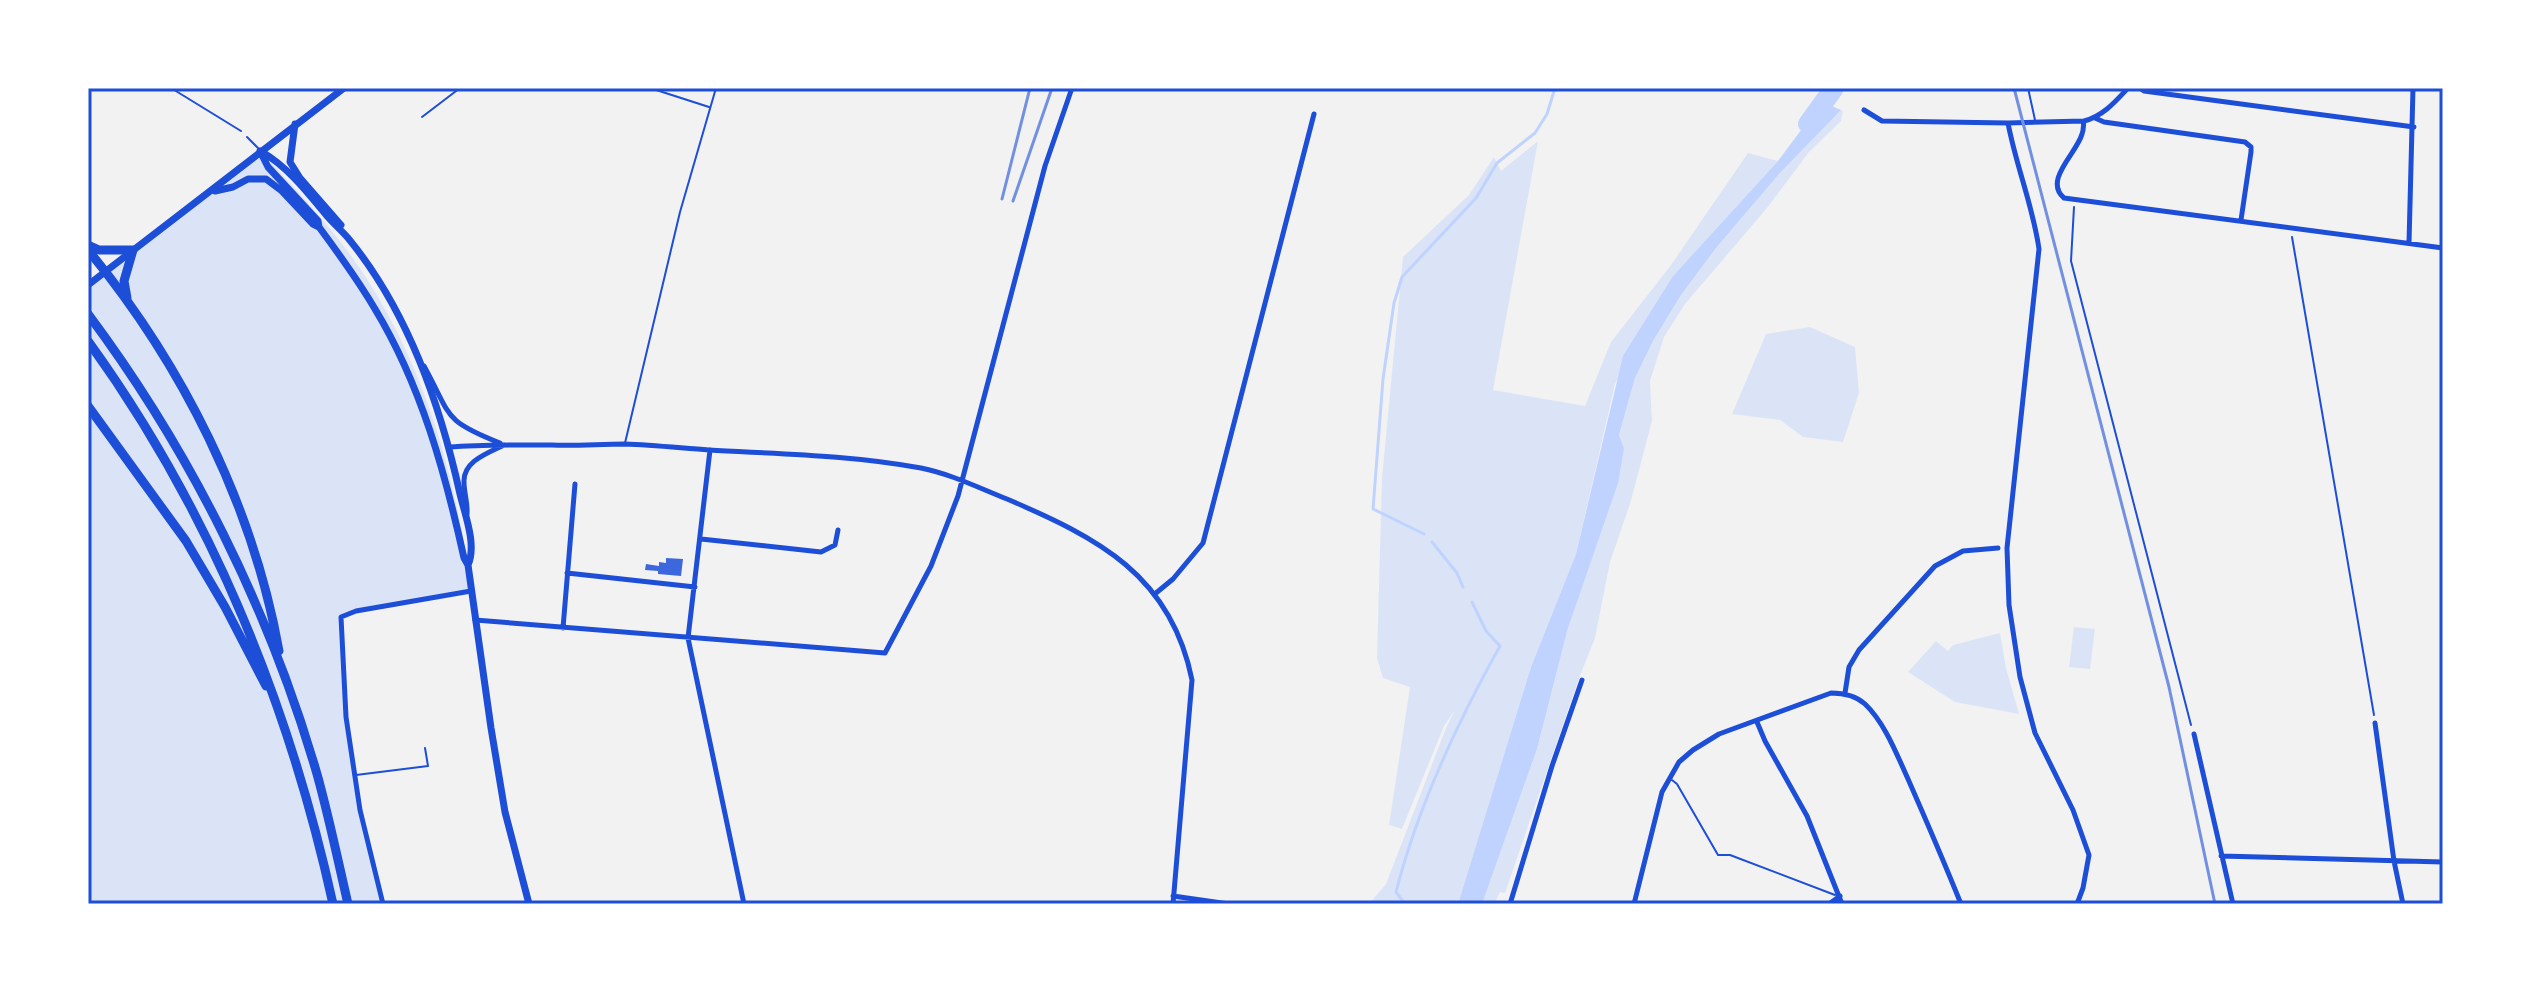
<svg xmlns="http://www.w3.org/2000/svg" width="2531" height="992" font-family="'Fira Sans',sans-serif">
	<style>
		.green { fill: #dbe4f7 }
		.water { fill: #bfd3fe }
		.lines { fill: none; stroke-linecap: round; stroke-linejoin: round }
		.stream { stroke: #bfd3fe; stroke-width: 3 }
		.river { stroke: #bfd3fe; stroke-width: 20 }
		.building { fill: #3d67dc }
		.path { stroke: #1d4ed8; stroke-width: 2 }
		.service { stroke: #1d4ed8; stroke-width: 2 }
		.minor { stroke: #1d4ed8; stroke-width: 5 }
		.secondary { stroke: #1d4ed8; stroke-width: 7 }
		.motorway { stroke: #1d4ed8; stroke-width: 9 }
		.rail { stroke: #7290e2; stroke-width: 3 }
		.neatline { fill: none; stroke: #1d4ed8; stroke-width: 3 }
	</style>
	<rect width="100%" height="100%" fill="#f2f2f2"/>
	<path class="green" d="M1841,110L1843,111L1841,121L1809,152L1767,208L1685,304L1664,337L1650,381L1652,421L1630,504L1610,562L1595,638L1579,678L1505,893L1500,892L1494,904H1482L1537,749L1568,628L1624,448L1619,435L1635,378L1653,341L1681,295L1716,248L1779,174Z
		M1538,141L1493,390L1585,406L1611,342L1671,265L1748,153L1778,161L1673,276L1615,384L1576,554L1531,667L1458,904H1369L1386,884L1446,728L1455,710L1444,726L1402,829L1389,825L1410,687L1383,678L1377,658L1382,478L1403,257L1469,195L1494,157L1501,171Z
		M260,151C295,188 330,225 359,267C427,368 454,473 472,591L356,611L341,617L346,717L360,810L383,904H88V285Z
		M1810,327L1855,347L1859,393L1843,442L1803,437L1780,420L1732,414L1766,334Z
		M2074,627L2095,629L2090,669L2069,667Z
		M2000,633L2006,668L2019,714L1955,702L1908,672L1936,641L1948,651L1953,645Z"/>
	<path class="water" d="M1822,102L1841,110L1779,174L1716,248L1681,295L1653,341L1635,378L1619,435L1624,448L1618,483L1568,628L1537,749L1482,904H1458L1531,667L1576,554L1623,356L1673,276L1778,161Z"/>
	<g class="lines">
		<path class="stream" d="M1424,534L1373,509L1383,379L1394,303L1402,277L1476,198L1497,163L1535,133L1547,114L1555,88
			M1432,542L1457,573L1463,587
			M1405,904L1396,892C1418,806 1457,723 1500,646L1486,631L1472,602"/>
		<path class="river" d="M1808,124L1834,88"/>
	</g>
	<path class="building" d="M666,558L683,559L681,576L658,574V571L645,570L646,564L659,566V562L666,563Z"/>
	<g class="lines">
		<path class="path" d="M171,88L241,131
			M2074,207L2071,261L2191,725
			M2292,237L2374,715"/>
		<path class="service" d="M650,88L709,107
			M2028,88L2035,120
			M422,117L460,88
			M247,137L258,148
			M625,443L680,212L716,88
			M356,775L428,766L425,748
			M1672,780L1677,784L1718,855H1730L1835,895"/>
		<path class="minor" d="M2140,88L2144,91L2414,127
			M1864,110L1882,121L2008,123L2084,121C2103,116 2115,102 2128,88
			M2095,118L2104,122L2245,142L2251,147V152L2241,220
			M2084,121C2083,125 2084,130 2082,134C2077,153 2043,180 2064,198L2443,248
			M2008,123C2016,166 2033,206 2039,249L2007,548L2009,605L2020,677L2035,733L2073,810L2089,855L2083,888L2077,904
			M2409,243L2413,88
			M424,366C452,417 442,420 500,443
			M449,447C483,444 517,445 552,445C576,446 600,444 625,444C653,445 681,448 709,450C780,454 851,455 921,468C951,474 979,488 1007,499C1098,538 1171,575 1192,680L1173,904
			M710,450L688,638L744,904
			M467,514C468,503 464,493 464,482C463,461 488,453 504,445
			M701,539L821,552L835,545L838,530
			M567,573L695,587
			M1156,593L1173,579L1203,543L1314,114
			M475,620L885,653L931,566L958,496L1045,166L1072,88
			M563,628L575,484
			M1845,693L1849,667L1859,650L1935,566L1963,551L1998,548
			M1757,722L1765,741L1807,816L1842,904
			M2375,723L2394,861L2403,904
			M2194,734L2233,904
			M2221,856L2443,862
			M1173,896L1229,904
			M383,904L360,810L346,717L341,617L356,611L471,591
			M1510,904L1552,766L1582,680
			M1634,904L1662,792L1679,762L1693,750L1719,734L1831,693C1843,693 1855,695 1865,704C1885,723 1897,755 1908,779C1926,820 1944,862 1961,904
			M1829,904L1840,896"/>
		<path class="secondary" d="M295,124L290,162L300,178L341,225
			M260,151L268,167L318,221L319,227C339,254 358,280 375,309C421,385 445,472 464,558L468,565L491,728L505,812L529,904
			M262,152C288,167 308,193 327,216C334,224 342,231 348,238C408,311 440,404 460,494C465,515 477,545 468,565
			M215,191L233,187L248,179H266L282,191L313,224L319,227
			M88,285L344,88"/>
		<path class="motorway" d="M88,245L99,250H133L124,281L127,298
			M88,250C182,364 253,505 279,651
			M88,314C191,452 269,609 317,774C329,817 338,861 348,904
			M88,341C211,511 288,700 333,904
			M88,406L186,541L225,607L266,686"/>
		<path class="rail" d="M2014,88L2169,687L2215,904
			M1002,199L1030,88
			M1013,201L1052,88"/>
	</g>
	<rect width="2531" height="992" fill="none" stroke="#ffffff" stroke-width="180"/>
	<rect x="90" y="90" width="2351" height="812" class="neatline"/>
</svg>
